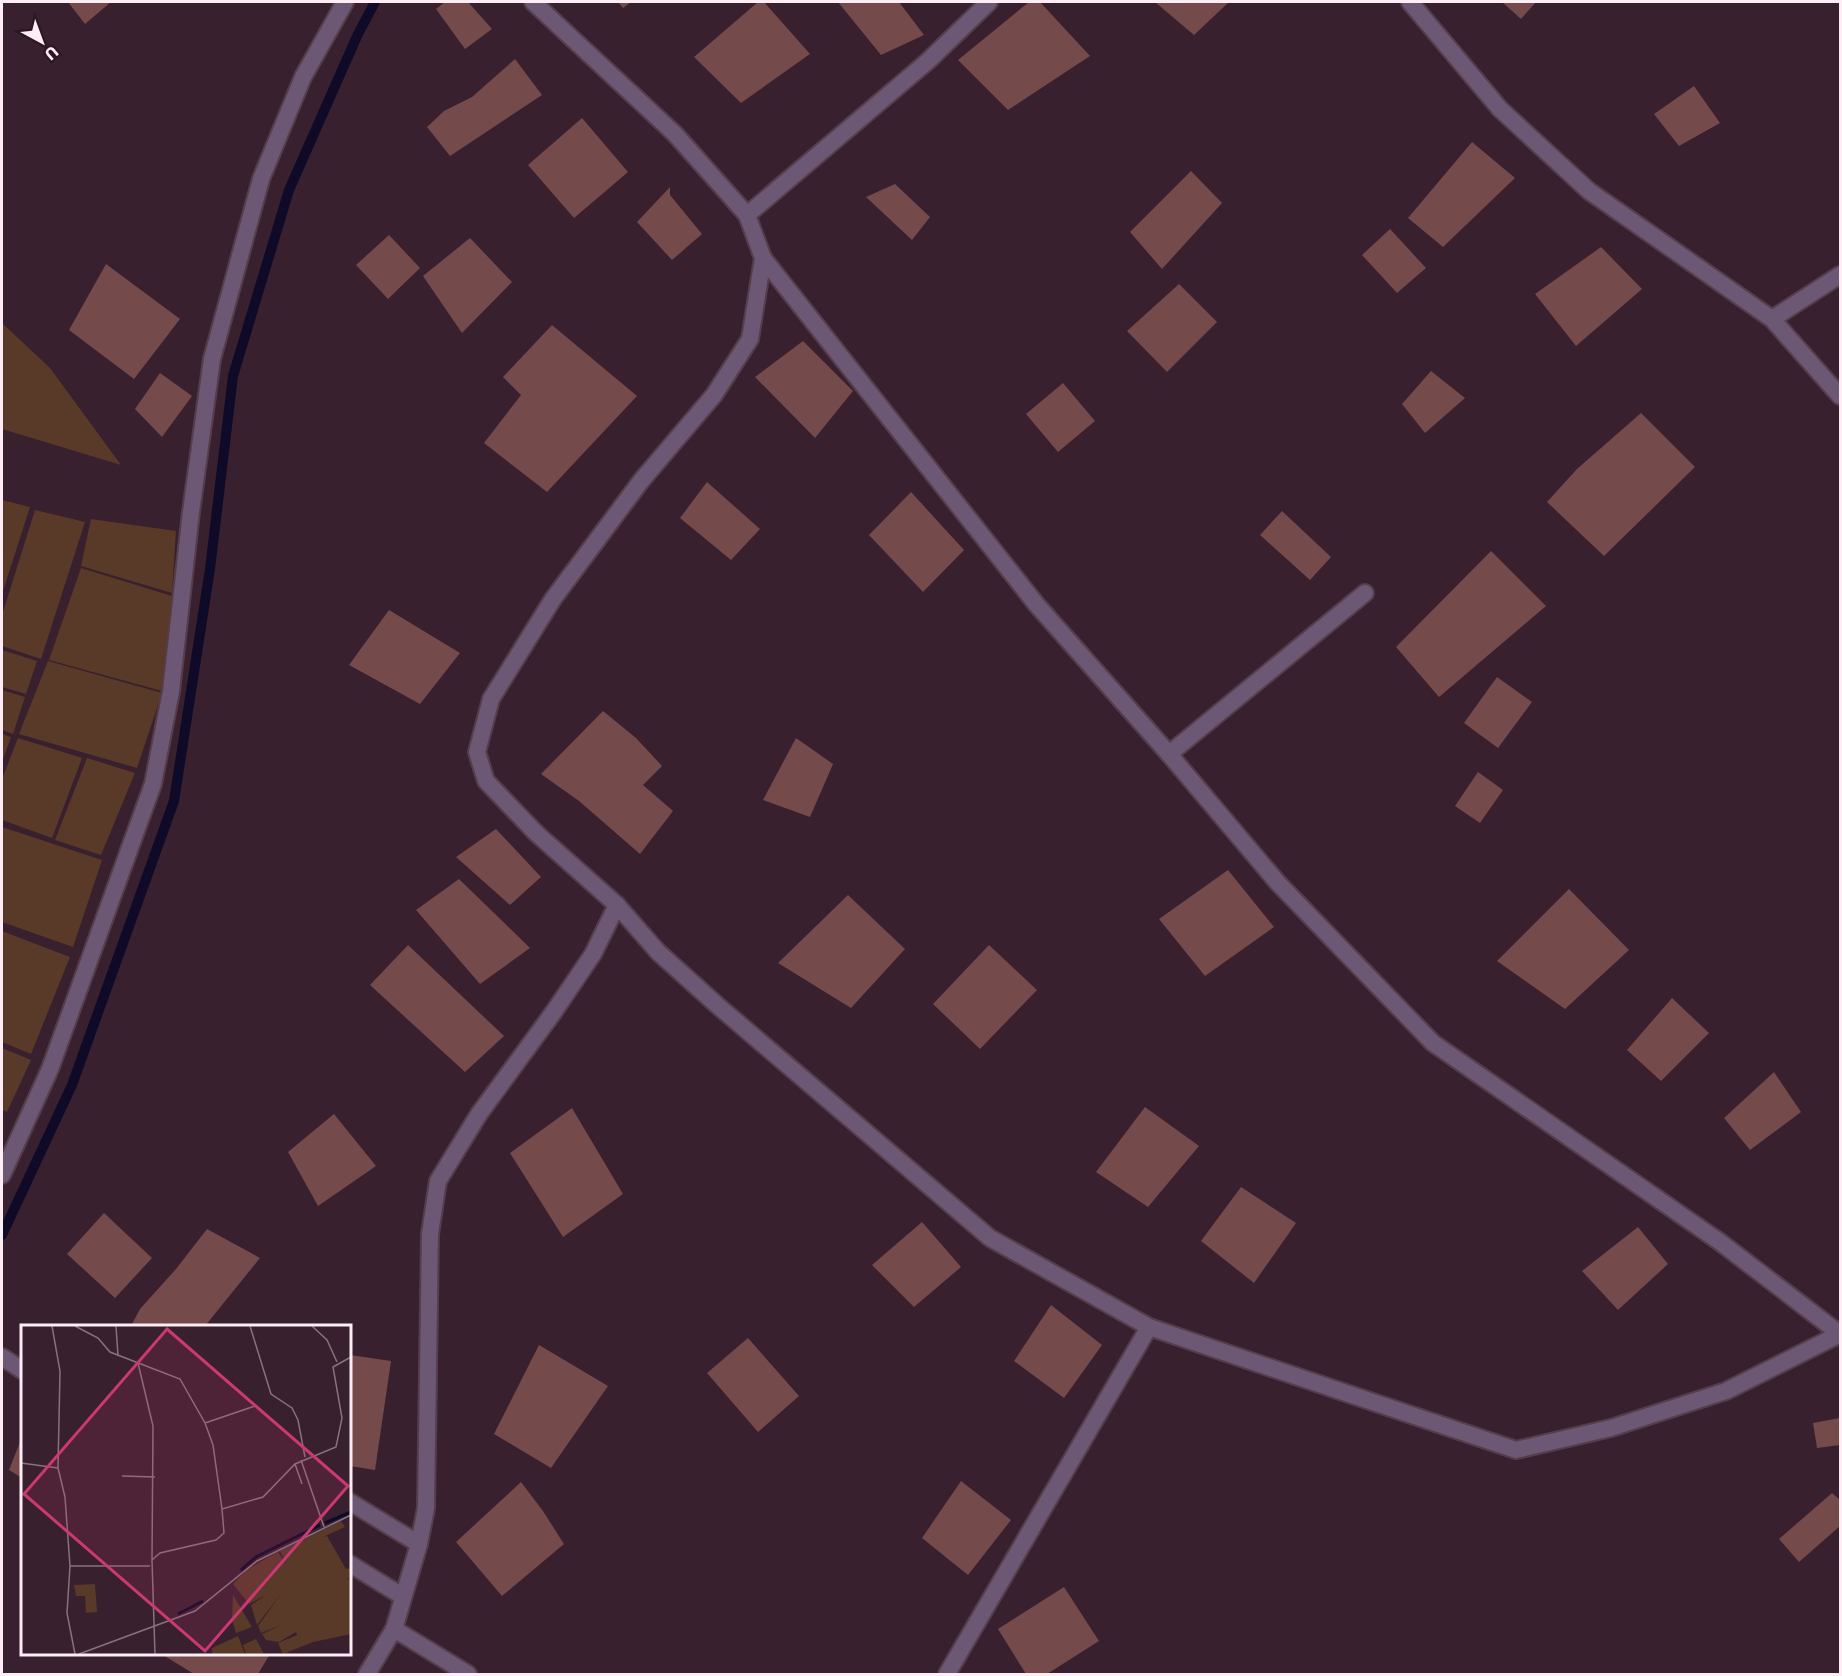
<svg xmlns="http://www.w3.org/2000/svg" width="1842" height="1676" font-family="Commissioner,sans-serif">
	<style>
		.green { fill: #593927 }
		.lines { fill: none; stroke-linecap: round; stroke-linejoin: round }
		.stream { stroke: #0e0a27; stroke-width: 10 }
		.building { fill: #744a4b }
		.service-casing { stroke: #553d4a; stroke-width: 20 }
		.minor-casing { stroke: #553d4a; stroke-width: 20 }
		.tertiary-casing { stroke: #553d4a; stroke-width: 20 }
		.service { stroke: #6c5775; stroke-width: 16 }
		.minor { stroke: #6c5775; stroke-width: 16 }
		.tertiary { stroke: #6c5775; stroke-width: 16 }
		.inset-river { fill: none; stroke: #0e0a27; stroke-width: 3 }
		.inset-road { fill: none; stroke: #88727e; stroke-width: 1.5 }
		.view { fill: #cb3872; fill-opacity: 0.15; stroke: #cb3872; stroke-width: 3 }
		.inset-edge { fill: none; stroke: #feedf5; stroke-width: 3 }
	</style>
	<rect width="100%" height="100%" fill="#39202e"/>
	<path class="green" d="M2,323L50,368L121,465L2,429Z
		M2,500L30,507L2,594Z
		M35,510L85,522L41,659L2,646V615Z
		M91,519L176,531L172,593L81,566Z
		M81,568L172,596L162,691L49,660Z
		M2,650L37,661L26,694L2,687Z
		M48,661L162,693L137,768L19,734Z
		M2,690L25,697L13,734L2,730Z
		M2,734L11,737L2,762Z
		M18,738L82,758L52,838L2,820V779Z
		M87,758L135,773L101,855L55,840Z
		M2,827L102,860L73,947L2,922Z
		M2,931L70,957L31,1054L2,1042Z
		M2,1048L31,1060L7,1112L2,1110Z"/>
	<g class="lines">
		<path class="stream" d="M2,1235L72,1085L174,801L210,569L233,376L289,190L358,34L375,2"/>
	</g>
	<path class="building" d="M68,2H111L85,24Z
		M445,2H468L492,29L465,49L436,9Z
		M618,2H631L623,8Z
		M758,2H764L810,54L741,103L694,57Z
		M838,2H899L924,35L881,55Z
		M1029,2H1040L1090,56L1008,110L958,60Z
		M1155,2H1229L1194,35Z
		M1502,2H1536L1521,19Z
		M515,59L542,95L450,156L427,127L444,111L472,97Z
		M1694,86L1720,123L1679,146L1654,114Z
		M582,118L628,172L574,218L528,165Z
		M1472,142L1515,178L1443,247L1408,218Z
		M1191,171L1222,203L1162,269L1130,232Z
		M895,184L930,217L912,240L866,197Z
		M670,187V195L702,234L672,260L637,222Z
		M1390,229L1426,268L1397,293L1362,255Z
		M389,235L420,268L388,299L356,265Z
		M470,238L512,282L462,333L423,276Z
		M1601,247L1642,289L1576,346L1535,294Z
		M106,264L180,319L134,379L69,330Z
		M1179,284L1217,322L1167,372L1127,331Z
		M552,325L637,396L547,492L484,443L521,395L503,377Z
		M803,341L853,391L815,438L755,377Z
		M1431,371L1465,398L1425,433L1402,404Z
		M160,373L192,396L162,437L135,409Z
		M1063,383L1095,421L1058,452L1026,414Z
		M1641,413L1695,467L1604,556L1547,502L1577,469Z
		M707,482L760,529L731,560L680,518Z
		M911,492L964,550L923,592L869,535Z
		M1282,511L1331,557L1310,580L1260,535Z
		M1491,551L1546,606L1439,697L1396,647Z
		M389,610L460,653L420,704L349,665Z
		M1497,677L1532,702L1498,748L1464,723Z
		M603,711L636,738L662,766L643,785L673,811L640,854L579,801L541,774Z
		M796,738L833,764L810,817L763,800Z
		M1478,772L1503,790L1480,823L1455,806Z
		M496,829L541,877L510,905L456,857Z
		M1228,870L1274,927L1205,976L1159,919Z
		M459,879L530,948L480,984L416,910Z
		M1569,889L1629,950L1565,1009L1497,961Z
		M848,895L905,949L851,1008L778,963Z
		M408,945L504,1036L465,1072L370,985Z
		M989,945L1037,990L980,1049L933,1004Z
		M1672,998L1709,1033L1661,1081L1627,1050Z
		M1774,1072L1801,1112L1750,1150L1724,1118Z
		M1145,1107L1199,1146L1148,1207L1096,1172Z
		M572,1108L623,1194L563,1237L510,1153Z
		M334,1114L376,1166L318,1206L288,1152Z
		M1241,1187L1296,1223L1254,1283L1201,1241Z
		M104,1213L152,1258L115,1298L67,1254Z
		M922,1222L961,1267L914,1307L872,1265Z
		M1638,1227L1668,1264L1618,1310L1582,1271Z
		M207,1229L260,1258L205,1326H131L140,1309L176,1269Z
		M1051,1305L1102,1345L1064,1398L1014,1361Z
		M748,1338L799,1396L758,1432L707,1373Z
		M539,1345L608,1386L551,1468L494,1434Z
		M350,1355L391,1361L375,1470L350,1466Z
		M1840,1418V1445L1817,1448L1813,1423Z
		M22,1437V1478L9,1470Z
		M961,1481L1011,1520L968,1575L922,1538Z
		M521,1482L543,1511L564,1544L502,1596L456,1542Z
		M1832,1493L1840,1500V1526L1799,1562L1779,1539Z
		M1064,1587L1099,1641L1047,1674H1026L998,1629Z
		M164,1654H270L258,1674H194L163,1655Z"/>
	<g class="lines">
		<g class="service-casing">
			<path id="service" d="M1169,754L1365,593
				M394,1629L468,1674"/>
		</g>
		<g class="minor-casing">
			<path id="minor" d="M1410,2L1500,109L1589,191L1772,319L1840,396
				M747,215L928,61L989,2
				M763,258L1036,604L1169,754L1278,883L1433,1043L1720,1242L1840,1334
				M1772,319L1840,275
				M617,905L658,952L717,1005L990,1238L1149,1327L1516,1450L1611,1428L1726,1391L1840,1334
				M2,1357L22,1370
				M350,1502L419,1544
				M350,1564L402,1596
				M947,1674L1149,1327"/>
		</g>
		<g class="tertiary-casing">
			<path id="tertiary" d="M2,1175L50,1069L153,784L171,691L191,512L212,359L261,179L303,77L345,2
				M367,1674L394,1629L419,1544L426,1508L430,1234L438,1181L479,1114L553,1013L593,954L617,905L536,833L486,781L477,752L491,699L553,599L641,481L714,395L750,339L763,258L747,215L675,134L533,2"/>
		</g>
		<use href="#service" class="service"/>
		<use href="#minor" class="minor"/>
		<use href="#tertiary" class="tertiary"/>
	</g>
	<g transform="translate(21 1325)">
		<rect width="330" height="330" fill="#39202e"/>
		<path d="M320,196L324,202L302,212L306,211L325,244L330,243V252L323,256L330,253V309L292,317L262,329L257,318L276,310L275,307L258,317L245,315L241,309L260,300L240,308L237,301L260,269L236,300L230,280L245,270L228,279L212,259L227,244L257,227L266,240L259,226ZM74,259L76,287L65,288L64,271H55L53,260ZM212,270L231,302L215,308L211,295ZM217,311L224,329H191V323ZM235,314L243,329H225L222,320Z" fill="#593927"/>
		<path class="inset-river" d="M304,198L330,187M220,245L235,232L299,200M157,289L182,276"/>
		<path class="inset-road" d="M31,1L39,46L37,143L44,172L49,241H129M54,1L77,13L89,27L159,54L184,98L192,120L201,184M95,1L97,31M229,1L250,69L271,83L277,95L284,132M291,1L306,15L316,37M117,38L132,101L131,235M184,98L234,81M280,135L303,202M0,138L37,143M274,139L281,159M101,151L134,152M49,241L46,288L54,329M58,329L174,286L236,236L330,190M134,329L131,235L139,228L195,215L203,208L201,184L242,172L274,139L315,122L321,93L312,42L330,32"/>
		<path class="view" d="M146,4L327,161L184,326L3,169Z"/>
		<rect width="330" height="330" class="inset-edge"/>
	</g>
	<rect width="1842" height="1676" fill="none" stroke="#feedf5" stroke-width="6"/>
	<g transform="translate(42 42) rotate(139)" stroke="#2e1724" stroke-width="4.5" paint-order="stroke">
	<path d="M0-4.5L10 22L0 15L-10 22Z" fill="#feedf5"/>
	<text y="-9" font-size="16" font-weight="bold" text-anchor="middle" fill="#feedf5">U</text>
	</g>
</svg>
